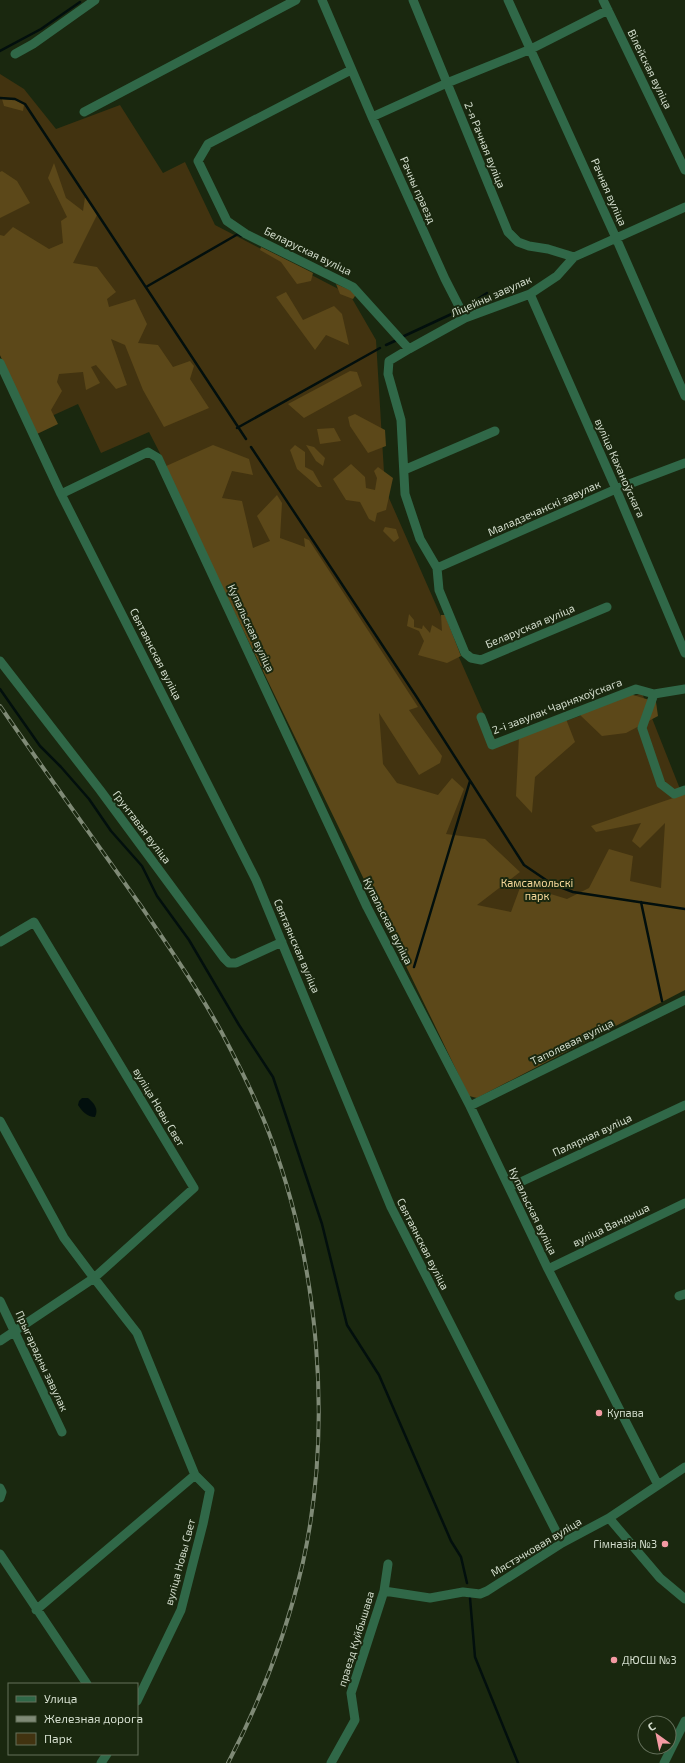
<svg xmlns="http://www.w3.org/2000/svg" width="685" height="1763" font-family="'Exo 2',sans-serif">
	<style>
		.green { fill: #423310 }
		.forest { fill: #5c4819 }
		.water { fill: #020f0d }
		.lines { fill: none; stroke-linecap: round; stroke-linejoin: round }
		.stream { stroke: #020f0d; stroke-width: 2.5 }
		.minor { stroke: #306848; stroke-width: 9 }
		.rail-casing { stroke: #7f8a76; stroke-width: 4 }
		.rail { stroke: #1a280f; stroke-width: 2.5; stroke-dasharray: 8; stroke-linecap: butt }
		.poi-dot { fill: #f49aa3; stroke: #1a280f; stroke-width: 1.5 }
		.labels { text-anchor: middle; stroke-width: 4; stroke-linejoin: round; paint-order: stroke }
		.street-label { font-size: 11px; fill: #d3ddcd; stroke: #1a280f }
		.park-label { font-size: 11px; fill: #f7da9b; stroke: #1a280f }
		.poi-label { font-size: 11px; fill: #d3ddcd; stroke: #1a280f; text-anchor: start }
	</style>
	<rect width="100%" height="100%" fill="#1a280f"/>
	<path class="green" d="M0,74L24,89L56,129L120,105L163,173L185,162L215,225L350,295L376,340L385,489L498,746L642,693L680,789L685,982L464,1087L344,828L228,585L149,432L101,453L78,404L34,424L0,355Z"/>
	<path class="forest" d="M2,99L15,100L24,105L23,111L4,106Z
		M54,163L66,198L83,211L85,197L97,215L73,263L97,267L116,292L107,299L109,307L135,299L147,324L138,343L158,345L173,367L190,361L194,366L190,379L209,408L164,427L143,390L125,345L111,339L127,385L116,389L96,365L91,367L100,383L86,390L83,372L59,374L57,382L62,391L51,410L58,424L37,434L0,355V235L4,236L13,227L49,249L63,243L61,221L67,217L48,178Z
		M2,171L17,181L30,203L0,218V172Z
		M261,247L313,273L311,281L297,284L281,262L260,250Z
		M336,284L357,293L353,299L340,294Z
		M286,292L303,320L334,306L342,314L349,345L326,335L315,350L276,297Z
		M350,371L357,372L362,386L304,418L288,404Z
		M355,414L385,430L386,446L368,453L350,426L348,417Z
		M334,428L341,441L320,444L317,429Z
		M213,445L249,459L253,475L232,471L222,498L242,501L253,548L270,541L257,516L277,495L282,503L280,538L305,547L304,538L309,540L418,707L409,710L442,756L440,763L419,775L379,713L383,764L397,783L438,795L452,778L464,789L446,834L485,839L520,872L477,905L511,912L521,885L567,899L589,888L609,849L633,856L630,881L661,888L665,823L640,848L632,841L641,823L596,832L591,826L685,794V990L477,1098L469,1096L164,467Z
		M295,445L305,452V467L313,471L322,487H318L297,469L290,450Z
		M306,445L314,447L325,458L323,466L316,461Z
		M351,464L365,477L366,488L375,490L377,478L374,471L378,467L393,478L386,510L377,513L375,522L369,519L360,502L346,500L333,479Z
		M385,527L396,529L399,538L394,542L383,531Z
		M409,614L414,620V627L422,629L423,625L430,633L432,625L442,631L441,615H445L461,656L447,663L418,655L424,641L419,631L407,626Z
		M630,694L656,702L658,716L626,733L602,736L579,714Z
		M566,719L575,742L535,777L532,813L516,796L519,737Z"/>
	<path class="water" d="M82,1098H88C94,1103 99,1109 95,1117C87,1117 82,1111 78,1105L79,1101Z"/>
	<g class="lines">
		<path class="stream" d="M0,51L41,29L80,2
			M0,98L15,99L25,104L246,439
			M146,287L238,234L241,236
			M467,306L487,293
			M402,337L458,311
			M386,345L397,340
			M237,428L380,348
			M251,447L416,696L524,865L552,884L573,892L685,909
			M0,689L40,746L61,767L89,799L111,831L142,866L157,896L189,940L239,1025L273,1077L322,1224L347,1325L379,1375L451,1541L461,1557L467,1583
			M641,902L662,1001
			M414,967L470,781
			M470,1598L475,1657L518,1763"/>
		<path class="minor" d="M322,0L372,117L445,279L465,318
			M413,0L508,232L518,242L529,246L548,249L574,257
			M508,0L616,238L685,396
			M603,0L685,170
			M15,54L33,44L95,0
			M351,70L208,144L198,161L227,221L246,234L353,287L409,349
			M84,112L296,0
			M372,117L447,83L531,49L608,10
			M530,294L616,489L685,653
			M0,363L61,494L256,880L391,1207L562,1543
			M404,470L495,431
			M61,494L148,452L158,458L367,907L470,1106L548,1269L658,1485
			M437,568L616,489L685,463
			M607,607L481,660L471,658L465,653L439,590L437,568L420,539L405,494L401,420L388,374L389,361L409,349L465,318L530,294L557,276L574,257L685,207
			M0,661L100,790L224,958L229,963H236L282,942
			M654,694L642,728L661,784L674,794L685,790
			M481,717L492,745L636,689L654,694L685,689
			M0,942L34,922L194,1188L94,1278L0,1341
			M470,1106L685,1000
			M0,1121L64,1238L94,1278L137,1333L195,1475L210,1490L203,1524L181,1610L137,1701
			M510,1187L685,1105
			M548,1269L685,1203
			M679,1296L685,1294
			M0,1301L62,1432
			M0,1488L2,1492L0,1498
			M609,1518L660,1578L685,1599
			M0,1554L87,1684
			M384,1591L430,1598L463,1592L480,1594L487,1591L562,1543L609,1518L685,1467
			M36,1610L195,1475
			M101,1763L107,1754
			M331,1763L355,1720L351,1693L384,1591L388,1564
			M664,1763L685,1721"/>
		<g class="rail-casing">
			<path id="rail" d="M0,706C46,773 94,839 141,906C169,947 198,989 222,1033C239,1065 256,1099 269,1133C319,1264 333,1426 303,1562C287,1632 261,1700 228,1763"/>
		</g>
		<use href="#rail" class="rail"/>
	</g>
	<g class="poi-dot">
		<circle cx="599" cy="1413" r="4"/>
		<circle cx="665" cy="1544" r="4"/>
		<circle cx="614" cy="1660" r="4"/>
	</g>
	<g class="labels">
		<g class="street-label">
			<text transform="translate(650 69) rotate(64)" y="4">Вілейская вуліца</text>
			<text transform="translate(485 145) rotate(68)" y="4">2-я Рачная вуліца</text>
			<text transform="translate(418 190) rotate(66)" y="4">Рачны праезд</text>
			<text transform="translate(609 192) rotate(66)" y="4">Рачная вуліца</text>
			<text transform="translate(308 251) rotate(26)" y="4">Беларуская вуліца</text>
			<text transform="translate(491 296) rotate(-24)" y="4">Ліцейны завулак</text>
			<text transform="translate(620 468) rotate(66)" y="4">вуліца Каханоўскага</text>
			<text transform="translate(544 508) rotate(-24)" y="4">Маладзечанскі завулак</text>
			<text transform="translate(530 626) rotate(-23)" y="4">Беларуская вуліца</text>
			<text transform="translate(251 628) rotate(65)" y="4">Купальская вуліца</text>
			<text transform="translate(156 654) rotate(63)" y="4">Святаянская вуліца</text>
			<text transform="translate(557 706) rotate(-21)" y="4">2-і завулак Чарняхоўскага</text>
			<text transform="translate(142 827) rotate(53)" y="4">Грунтавая вуліца</text>
			<text transform="translate(388 921) rotate(63)" y="4">Купальская вуліца</text>
			<text transform="translate(297 946) rotate(67)" y="4">Святаянская вуліца</text>
			<text transform="translate(572 1042) rotate(-26)" y="4">Таполевая вуліца</text>
			<text transform="translate(159 1107) rotate(59)" y="4">вуліца Новы Свет</text>
			<text transform="translate(592 1135) rotate(-25)" y="4">Палярная вуліца</text>
			<text transform="translate(533 1211) rotate(64)" y="4">Купальская вуліца</text>
			<text transform="translate(611 1225) rotate(-26)" y="4">вуліца Вандыша</text>
			<text transform="translate(423 1244) rotate(63)" y="4">Святаянская вуліца</text>
			<text transform="translate(42 1361) rotate(65)" y="4">Прыгарадны завулак</text>
			<text transform="translate(536 1547) rotate(-31)" y="4">Мястэчковая вуліца</text>
			<text transform="translate(180 1562) rotate(-75)" y="4">вуліца Новы Свет</text>
			<text transform="translate(356 1639) rotate(-73)" y="4">праезд Куйбышава</text>
		</g>
		<g class="park-label">
			<text x="537" y="887">Камсамольскі<tspan x="537" dy="13">парк</tspan></text>
		</g>
		<g class="poi-label">
			<text x="607" y="1417">Купава</text>
			<text x="657" y="1548" text-anchor="end">Гімназія №3</text>
			<text x="622" y="1664">ДЮСШ №3</text>
		</g>
	</g>
	<rect x="8" y="1683" width="130" height="72" fill="#1a280f" stroke="#64705b"/>
	<rect x="16" y="1696" width="20" height="6" fill="#306848" stroke="#64705b"/>
	<text x="44" y="1703" font-size="12" fill="#d3ddcd">Улица</text>
	<rect x="16" y="1716" width="20" height="6" fill="#7f8a76" stroke="#64705b"/>
	<text x="44" y="1723" font-size="12" fill="#d3ddcd">Железная дорога</text>
	<rect x="16" y="1733" width="20" height="12" fill="#423310" stroke="#64705b"/>
	<text x="44" y="1743" font-size="12" fill="#d3ddcd">Парк</text>
	<g transform="translate(657 1735) rotate(327)"><circle r="19" fill="#1a280f" stroke="#64705b"/>
	<path d="M0-3L7 15L0 10L-7 15Z" fill="#f49aa3"/>
	<text y="-6" font-size="11" font-weight="bold" text-anchor="middle" fill="#d3ddcd">С</text>
	</g>
</svg>
